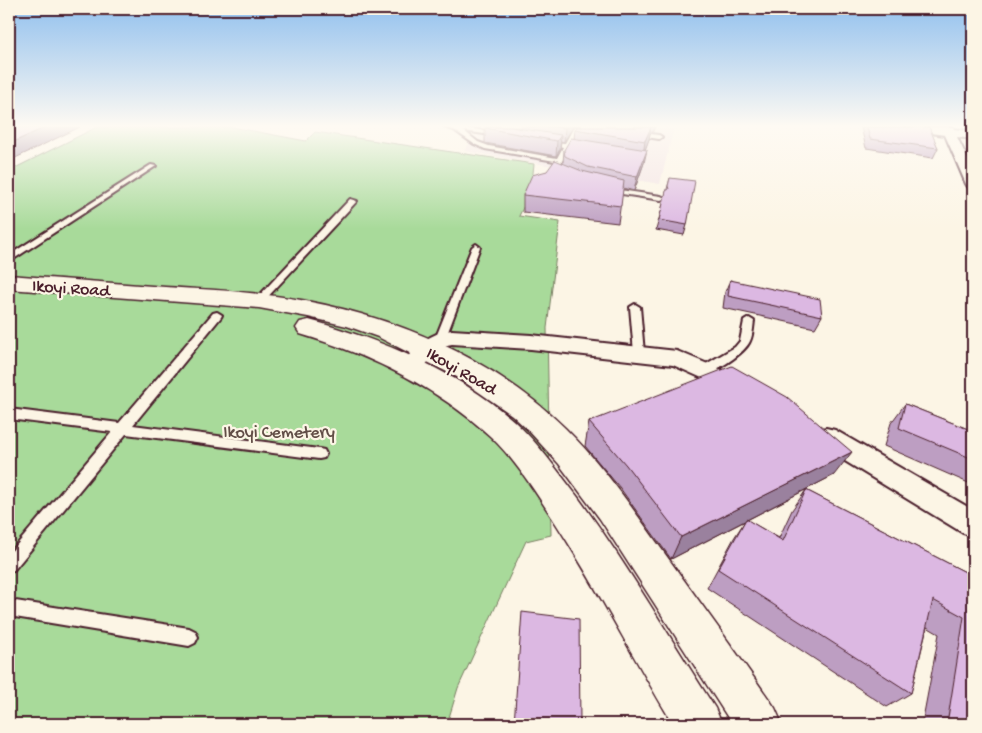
<svg xmlns="http://www.w3.org/2000/svg" width="982" height="733" font-family="'Gochi Hand',sans-serif">
	<style>
		.built { fill: #f2e3e4 }
		.green { fill: #a8da9a; stroke: #797c62 }
		.lines { fill: none; stroke-linecap: round; stroke-linejoin: round }
		.service-casing { stroke: #4a1f2b; stroke-width: 4 }
		.minor-casing { stroke: #4a1f2b; stroke-width: 4 }
		.secondary-casing { stroke: #4a1f2b; stroke-width: 3 }
		.service { fill: #fcf5e5; fill-rule: evenodd }
		.minor { fill: #fcf5e5; fill-rule: evenodd }
		.secondary { fill: #fcf5e5; fill-rule: evenodd }
		.wall { fill: #bd9ec2; stroke: #4a1f2b }
		.shaded-wall { fill: #9a819e; stroke: #4a1f2b }
		.building { fill: #dcb8e2; stroke: #4a1f2b }
		.labels { text-anchor: middle; stroke-width: 4.5; stroke-linejoin: round; paint-order: stroke }
		.street-label { font-size: 18px; fill: #4a1f2b; stroke: #fcf5e5 }
		.park-label { font-size: 18px; fill: #624e47; stroke: #fcf5e5 }
	</style>
	<rect width="100%" height="100%" fill="#fcf5e5"/>
	<filter id="ink" filterUnits="userSpaceOnUse"><feTurbulence type="fractalNoise" baseFrequency=".02" numOctaves="2"/><feDisplacementMap in="SourceGraphic" scale="10" xChannelSelector="R" yChannelSelector="G"/><feConvolveMatrix kernelMatrix="1 2 1 2 8 2 1 2 1" color-interpolation-filters="sRGB"/></filter>
	<g filter="url(#ink)">
		<path class="built" d="M428,127H674L660,184L464,151L476,134Z"/>
		<path class="green" d="M97,127H232L306,141L315,132L534,164L531,191L519,216L560,222L547,328L551,535L526,541L458,688L447,724H9V171Z"/>
		<g class="lines">
			<g class="service-casing">
				<path id="service" d="M445,127H460L500,133L501,134L498,136L464,131L478,142L489,146L557,158L563,147L544,143V141L565,143L574,127H580L571,144L585,148L582,150L569,148L561,163L562,171L565,174L561,176L554,172L555,161L485,149L474,144L454,130Z
					M636,132L659,135L662,137L659,139L634,135L633,134Z
					M151,165L156,166L9,262V255Z
					M606,188L661,196L665,198L661,200L609,192H606Z
					M350,199L357,201L262,303H256L254,301L256,299Z
					M476,244L480,247L446,337L441,340L437,339L436,337L472,247Z
					M635,304L640,307L644,353L639,357L634,353L630,307Z
					M217,312L222,315L221,317L133,425L319,449L324,450L326,454L324,458L319,459L126,434L14,570L9,572V554L112,432L9,419V409L119,423L213,313Z
					M749,318L754,321C753,327 753,335 750,341C746,352 712,376 701,373L699,370L701,367L735,347L740,341L744,321Z
					M9,600L189,628L195,631L198,637L195,643L189,646L9,616Z"/>
			</g>
			<g class="minor-casing">
				<path id="minor" d="M903,127H953L954,129L973,131V139L957,137L973,170V188L968,187L966,184L945,135L909,130Z
					M452,330L531,335L677,351L748,381L751,387L748,393L740,395L673,365L531,349L452,344C429,347 428,379 404,372L401,367C413,347 429,333 452,330Z
					M826,428L835,430L973,510V536L963,533L817,444L814,437L817,430Z"/>
			</g>
			<g class="secondary-casing">
				<path id="secondary" d="M9,275C61,279 113,283 165,287C196,289 228,290 259,294C370,306 484,349 565,428C604,466 634,511 665,554C702,605 739,656 775,708L782,724H732L600,519L559,464L528,430L512,415L457,377L378,337L347,326L308,317L259,308L9,289Z
					M309,320C383,340 455,370 514,421C538,443 557,470 577,496C627,564 669,637 715,708L722,724H673C632,656 596,585 553,519C534,490 516,461 491,437C437,387 371,355 300,334L296,328L300,322Z"/>
			</g>
			<use href="#service" class="service"/>
			<use href="#minor" class="minor"/>
			<use href="#secondary" class="secondary"/>
		</g>
		<path class="wall" d="M486,127H573L564,142L561,141L560,149L556,156L485,143V128Z
			M577,127H655L652,133H650L649,139L645,149L644,163L634,191L623,188L618,223L523,212V195L547,171L563,163L564,150L574,139L575,129Z
			M861,127H929L938,148L933,158L866,148Z
			M670,178L687,225L684,235L656,230Z
			M730,280L822,316L815,328L723,308L725,292Z
			M905,404L973,431V485L884,446L891,423Z
			M589,422L834,475L747,520L779,538L792,510L806,490L973,576V724H922L939,634L927,627L911,693L887,707L707,588L734,538L745,521L671,559L620,488L585,446Z"/>
		<path class="shaded-wall" d="M9,127H28L9,135Z
			M46,127H80L9,161V144Z
			M566,127H573L564,142L565,128Z
			M651,127L649,139L643,156L645,141Z
			M561,135L560,149L556,156L557,141Z
			M647,150L644,163L634,191L637,177Z
			M852,452L834,475L671,559L681,537Z"/>
		<path class="building" d="M18,127H46L9,144V130Z
			M486,127H511L561,135L557,141L485,128Z
			M555,127H566L565,128Z
			M577,127H651L645,141L575,129Z
			M867,127H929L938,148L870,139Z
			M571,138L647,150L637,177L588,167L565,156L564,150Z
			M555,160L582,171L624,181L621,206L523,195L532,175L547,171Z
			M670,178L695,181L687,225L659,220L666,191L669,189L668,186Z
			M730,280L820,299L822,316L728,296Z
			M732,366L787,397L852,452L681,537L626,465L589,422Z
			M905,404L973,431V459L899,428Z
			M806,490L973,576V724H947L964,617L933,600L911,693L718,569L746,519L783,541Z
			M522,612L579,619L580,724H514Z"/>
	</g>
	<linearGradient id="sky" x2="0" y2="1"><stop stop-color="#91c0ee"/><stop offset="0.55" stop-color="#fefaf3"/><stop offset="1" stop-color="#fefaf3" stop-opacity="0"/></linearGradient>
	<rect width="982" height="229" fill="url(#sky)"/>
	<g class="labels">
		<g class="street-label">
			<text transform="translate(71 287) rotate(4)" y="6">Ikoyi Road</text>
			<text transform="translate(462 370) rotate(30)" y="6">Ikoyi Road</text>
		</g>
		<g class="park-label">
			<text x="279" y="437">Ikoyi Cemetery</text>
		</g>
	</g>
	<rect width="982" height="733" fill="none" stroke="#fcf5e5" stroke-width="30"/>
	<rect x="15" y="15" width="952" height="703" fill="none" stroke="#4a1f2b" stroke-width="2" filter="url(#ink)"/>
</svg>
